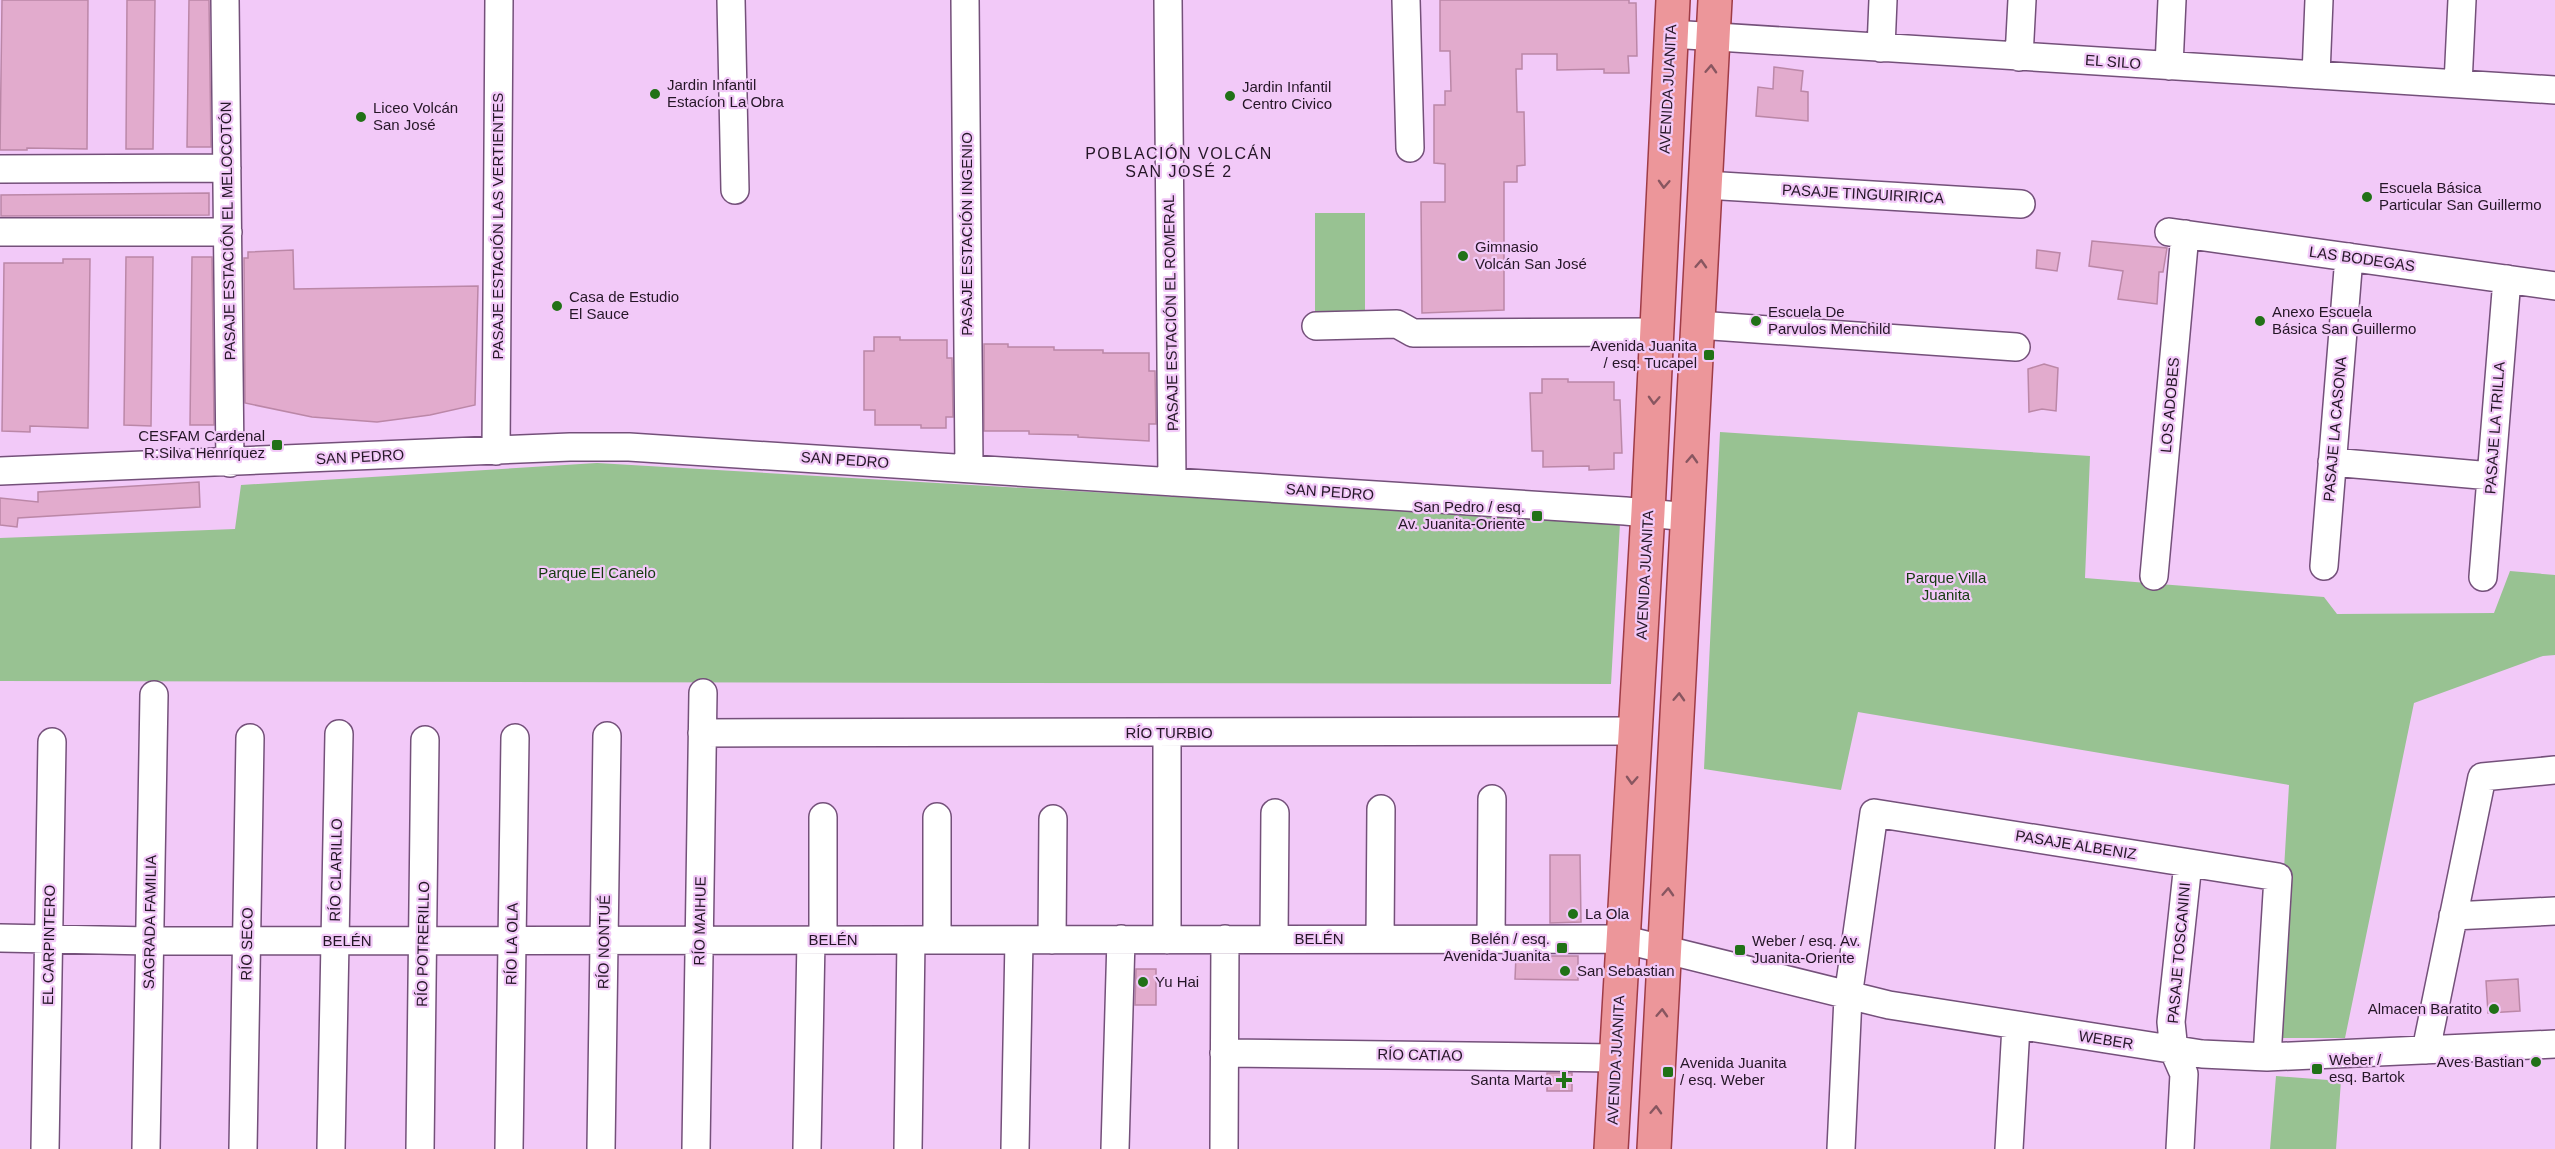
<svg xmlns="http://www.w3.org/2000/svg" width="2555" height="1149" font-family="Arial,sans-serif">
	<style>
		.green { fill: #98c292 }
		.building { fill: #e2abcd; stroke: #bb87a7; stroke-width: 1.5 }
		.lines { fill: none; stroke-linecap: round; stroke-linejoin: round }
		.minor-casing { stroke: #74507a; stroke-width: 30 }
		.major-casing { stroke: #9f3c46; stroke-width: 36 }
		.minor { stroke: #fff; stroke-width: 27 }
		.major { stroke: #ec969a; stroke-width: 33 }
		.oneway { stroke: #885660 }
		.poi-dot { fill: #217117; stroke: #f2c9f8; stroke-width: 2 }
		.labels { text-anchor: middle; stroke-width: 4.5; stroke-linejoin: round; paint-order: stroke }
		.street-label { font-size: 15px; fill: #251627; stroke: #f2c9f8 }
		.poi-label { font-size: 15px; fill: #251627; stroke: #f2c9f8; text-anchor: start }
		.park-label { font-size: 15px; fill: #133b0e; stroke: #f2c9f8 }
		.neighbourhood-label { font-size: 16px; letter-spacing: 1.5px; fill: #251627; stroke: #f2c9f8 }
	</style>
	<rect width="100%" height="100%" fill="#f2c9f8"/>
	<path class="green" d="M1315,213H1365V314H1315Z
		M1720,432L2090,456L2085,578L2324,597L2337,614L2494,613L2510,571L2555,575V655L2543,656L2414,703L2345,1038H2274L2289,785L1858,712L1841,790L1704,769Z
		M597,463L1620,523L1611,684L0,681V538L235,529L241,485Z
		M2276,1076L2341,1081L2336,1149H2270Z"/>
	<path class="building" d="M2,0H88L87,149L27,148V150H0Z
		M127,0H155L153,149H126Z
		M189,0H209L211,147H187Z
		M1440,0H1629V3H1636L1637,56H1628L1629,73H1604V69L1557,70V54H1522V69H1516L1517,112H1524L1525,165L1517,166V182H1504V310L1422,313L1421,202H1445V164L1434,163V105H1445V91H1451L1450,51H1440Z
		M1774,67L1803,71L1801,91L1808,92V121L1756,116L1758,87L1773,89Z
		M209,193V215L1,216V195Z
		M2092,241L2167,248L2163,272H2159L2157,304L2118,299L2123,271L2089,266Z
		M293,250L294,289L478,286L475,405L430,415L377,422L312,417L245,403L244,258H248V252Z
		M2037,250L2060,253L2057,271L2036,268Z
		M126,257H153L151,426L124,425Z
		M192,257H212L214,425H190Z
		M63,259H90L88,428L30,426V432L2,431L4,263H63Z
		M874,337H900V340H947V358H952L953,417H946V428H921V425H875V410H864V351H874Z
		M984,344H1008V347H1054V350H1103V353H1149V371H1155L1156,424H1149V441L1078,437V435L1029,434V431H984Z
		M2044,364L2058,368L2056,411L2042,409L2029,412L2028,369Z
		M1542,379H1568V382H1614V400H1620L1622,453H1614V469L1589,470V466L1543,467V451H1532L1530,393H1542Z
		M199,482L200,507L18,518L17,527L0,525V498L38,502V492Z
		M1550,855H1580L1581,922L1550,923Z
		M1516,956H1578V980L1515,979Z
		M1136,969H1156V1005H1135Z
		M2518,979L2520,1011L2488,1013L2486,981Z
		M1547,1073H1572V1091H1547Z"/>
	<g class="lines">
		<g class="minor-casing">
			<path id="minor" d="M225,0L230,463
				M731,0L735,190
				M965,0L969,468
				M1168,0L1172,482
				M1406,0L1410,148
				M1671,34L2555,90
				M1881,48L1883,0
				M2019,57L2022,0
				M2169,66L2172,0
				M2316,75L2319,0
				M2458,84L2462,0
				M0,169L227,168
				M1705,185L2021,204
				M0,232H228
				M2169,232L2555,286
				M1698,325L2016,347
				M1316,326L1397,324L1413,333L1657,332
				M496,451L499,0
				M2332,462L2491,476
				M0,471L570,447H629L1625,511L1689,517
				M2324,566L2349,257
				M2154,576L2185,234
				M2483,577L2507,279
				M702,733L1635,731
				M823,817V940
				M937,817V940
				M2453,916L2555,911
				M0,938L150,941L1622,939L1889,1005L2202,1054L2267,1057L2555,1044
				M1274,939L1275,813
				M1380,939L1381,809
				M1491,939L1492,799
				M1052,940L1053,819
				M1167,940V733
				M2426,1050L2482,777L2555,770
				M1224,1053L1615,1058
				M45,1149L52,742
				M146,1149L154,695
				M243,1149L250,738
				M331,1149L339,734
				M420,1149L425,740
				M509,1149L515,738
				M601,1149L607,736
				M696,1149L703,693
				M807,1149L811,940
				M908,1149L911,940
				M1015,1149L1019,940
				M1115,1149L1121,939
				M1224,1149L1225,939
				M1841,1149L1848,997L1874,813L2278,877L2267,1057
				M2009,1149L2016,1026
				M2180,1149L2184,1074L2174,1051L2171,1022L2188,863"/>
		</g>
		<g class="major-casing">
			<path id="major" d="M1611,1149L1648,512L1673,0
				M1654,1149L1715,0"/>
		</g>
		<use href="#minor" class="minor"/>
		<use href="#major" class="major"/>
	</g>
	<defs><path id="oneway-chevron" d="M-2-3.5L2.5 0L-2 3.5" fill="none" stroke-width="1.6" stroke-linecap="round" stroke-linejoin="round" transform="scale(1.5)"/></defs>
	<g class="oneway">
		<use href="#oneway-chevron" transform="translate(1711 69) rotate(-87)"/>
		<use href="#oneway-chevron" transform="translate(1664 184) rotate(93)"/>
		<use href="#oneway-chevron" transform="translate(1701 264) rotate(-87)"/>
		<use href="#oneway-chevron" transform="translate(1654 400) rotate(93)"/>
		<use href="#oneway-chevron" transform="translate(1692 459) rotate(-87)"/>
		<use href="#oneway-chevron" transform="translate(1679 697) rotate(-87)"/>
		<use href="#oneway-chevron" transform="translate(1632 780) rotate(93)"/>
		<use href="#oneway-chevron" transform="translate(1668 892) rotate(-87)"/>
		<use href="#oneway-chevron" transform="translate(1662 1013) rotate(-87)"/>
		<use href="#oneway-chevron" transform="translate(1656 1110) rotate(-87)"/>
	</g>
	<g class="poi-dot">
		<circle cx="655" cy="94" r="6"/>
		<circle cx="1230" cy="96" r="6"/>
		<circle cx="361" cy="117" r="6"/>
		<circle cx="2367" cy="197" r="6"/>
		<circle cx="1463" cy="256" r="6"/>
		<circle cx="557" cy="306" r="6"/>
		<circle cx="1756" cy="321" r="6"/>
		<circle cx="2260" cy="321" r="6"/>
		<rect x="1703" y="349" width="12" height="12" rx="3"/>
		<rect x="271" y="439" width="12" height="12" rx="3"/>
		<rect x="1531" y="510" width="12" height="12" rx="3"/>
		<circle cx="1573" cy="914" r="6"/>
		<rect x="1556" y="942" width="12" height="12" rx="3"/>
		<rect x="1734" y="944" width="12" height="12" rx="3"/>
		<circle cx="1565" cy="971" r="6"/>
		<circle cx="1143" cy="982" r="6"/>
		<circle cx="2494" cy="1009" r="6"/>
		<circle cx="2536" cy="1062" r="6"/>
		<rect x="2311" y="1063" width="12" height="12" rx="3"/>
		<rect x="1662" y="1066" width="12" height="12" rx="3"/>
		<path d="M1561 1071h6v6h6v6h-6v6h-6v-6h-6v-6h6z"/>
	</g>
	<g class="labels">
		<g class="street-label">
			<text transform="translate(2113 62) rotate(4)" y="5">EL SILO</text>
			<text transform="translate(1668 89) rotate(-87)" y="5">AVENIDA JUANITA</text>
			<text transform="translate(1863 194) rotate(3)" y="5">PASAJE TINGUIRIRICA</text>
			<text transform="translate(498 226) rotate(-90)" y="5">PASAJE ESTACIÓN LAS VERTIENTES</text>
			<text transform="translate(228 231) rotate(-91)" y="5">PASAJE ESTACIÓN EL MELOCOTÓN</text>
			<text transform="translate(967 234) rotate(-90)" y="5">PASAJE ESTACIÓN INGENIO</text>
			<text transform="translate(2362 259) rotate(8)" y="5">LAS BODEGAS</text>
			<text transform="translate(1171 313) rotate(-91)" y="5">PASAJE ESTACIÓN EL ROMERAL</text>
			<text transform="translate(2170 405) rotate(-85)" y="5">LOS ADOBES</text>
			<text transform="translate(2495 428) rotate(-86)" y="5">PASAJE LA TRILLA</text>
			<text transform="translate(2335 429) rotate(-85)" y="5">PASAJE LA CASONA</text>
			<text transform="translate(360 457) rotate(-3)" y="5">SAN PEDRO</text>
			<text transform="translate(845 460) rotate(4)" y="5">SAN PEDRO</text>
			<text transform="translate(1330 492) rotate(4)" y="5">SAN PEDRO</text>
			<text transform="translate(1645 575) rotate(-87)" y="5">AVENIDA JUANITA</text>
			<text x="1169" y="738">RÍO TURBIO</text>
			<text transform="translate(2076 845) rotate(9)" y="5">PASAJE ALBENIZ</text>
			<text transform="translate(336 870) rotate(-89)" y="5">RÍO CLARILLO</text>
			<text transform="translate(700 921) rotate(-89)" y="5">RÍO MAIHUE</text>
			<text transform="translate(150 922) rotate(-89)" y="5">SAGRADA FAMILIA</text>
			<text x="1319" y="944">BELÉN</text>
			<text x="833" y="945">BELÉN</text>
			<text x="347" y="946">BELÉN</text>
			<text transform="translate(604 942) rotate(-89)" y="5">RÍO NONTUÉ</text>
			<text transform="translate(247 944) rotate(-89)" y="5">RÍO SECO</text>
			<text transform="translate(423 944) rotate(-89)" y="5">RÍO POTRERILLO</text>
			<text transform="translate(512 944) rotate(-89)" y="5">RÍO LA OLA</text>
			<text transform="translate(49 945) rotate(-89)" y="5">EL CARPINTERO</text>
			<text transform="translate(2179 953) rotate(-85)" y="5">PASAJE TOSCANINI</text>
			<text transform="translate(2106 1040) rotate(9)" y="5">WEBER</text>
			<text transform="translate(1420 1055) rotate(1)" y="5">RÍO CATIAO</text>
			<text transform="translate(1616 1060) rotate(-87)" y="5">AVENIDA JUANITA</text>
		</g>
		<g class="poi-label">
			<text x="667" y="90">Jardin Infantil<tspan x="667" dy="17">Estacíon La Obra</tspan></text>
			<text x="1242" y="92">Jardin Infantil<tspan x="1242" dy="17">Centro Civico</tspan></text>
			<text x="373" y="113">Liceo Volcán<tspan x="373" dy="17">San José</tspan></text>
			<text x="2379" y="193">Escuela Básica<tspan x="2379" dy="17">Particular San Guillermo</tspan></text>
			<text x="1475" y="252">Gimnasio<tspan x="1475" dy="17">Volcán San José</tspan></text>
			<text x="569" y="302">Casa de Estudio<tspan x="569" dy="17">El Sauce</tspan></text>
			<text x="1768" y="317">Escuela De<tspan x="1768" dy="17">Parvulos Menchild</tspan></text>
			<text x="2272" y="317">Anexo Escuela<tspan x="2272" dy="17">Básica San Guillermo</tspan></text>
			<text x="1697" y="351" text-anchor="end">Avenida Juanita<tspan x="1697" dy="17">/ esq. Tucapel</tspan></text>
			<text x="265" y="441" text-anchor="end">CESFAM Cardenal<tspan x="265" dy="17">R.Silva Henríquez</tspan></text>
			<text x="1525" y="512" text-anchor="end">San Pedro / esq.<tspan x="1525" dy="17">Av. Juanita-Oriente</tspan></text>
			<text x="1585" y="919">La Ola</text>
			<text x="1550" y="944" text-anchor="end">Belén / esq.<tspan x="1550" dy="17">Avenida Juanita</tspan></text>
			<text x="1752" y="946">Weber / esq. Av.<tspan x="1752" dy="17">Juanita-Oriente</tspan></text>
			<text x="1577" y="976">San Sebastian</text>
			<text x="1155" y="987">Yu Hai</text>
			<text x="2482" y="1014" text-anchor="end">Almacen Baratito</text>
			<text x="2329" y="1065">Weber /<tspan x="2329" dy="17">esq. Bartok</tspan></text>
			<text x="2524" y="1067" text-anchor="end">Aves Bastian</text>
			<text x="1680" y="1068">Avenida Juanita<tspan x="1680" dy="17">/ esq. Weber</tspan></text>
			<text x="1552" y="1085" text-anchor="end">Santa Marta</text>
		</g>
		<g class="park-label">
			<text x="597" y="578">Parque El Canelo</text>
			<text x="1946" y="583">Parque Villa<tspan x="1946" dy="17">Juanita</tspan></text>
		</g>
		<g class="neighbourhood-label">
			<text x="1179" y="159">POBLACIÓN VOLCÁN<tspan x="1179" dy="18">SAN JOSÉ 2</tspan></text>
		</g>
	</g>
</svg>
